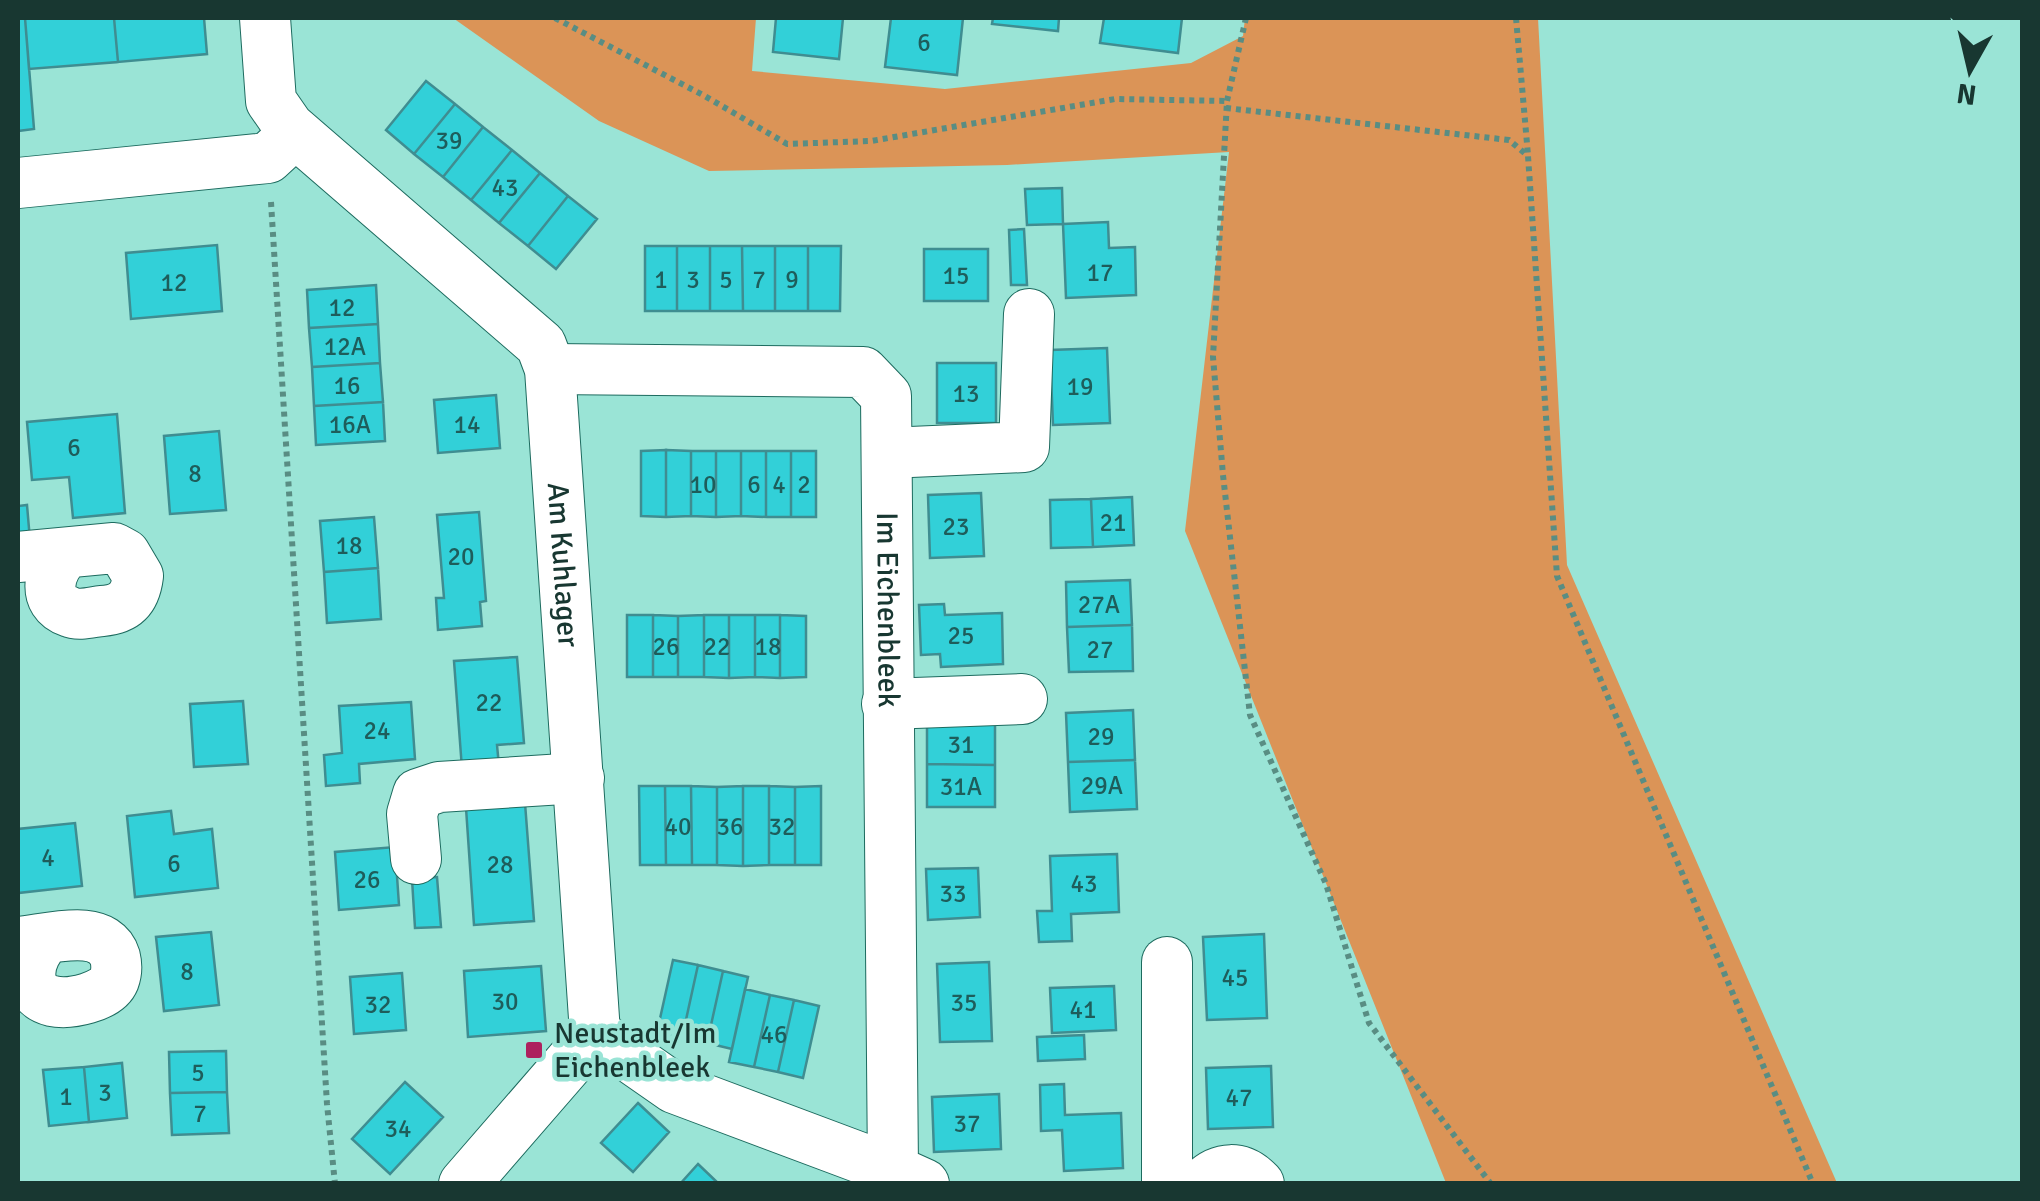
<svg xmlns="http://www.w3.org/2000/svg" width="2040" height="1201" font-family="Signika,sans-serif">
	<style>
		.green { fill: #db9457 }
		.building { fill: #32d0d8; stroke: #3f8d91; stroke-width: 2.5 }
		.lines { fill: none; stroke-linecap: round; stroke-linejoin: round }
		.minor-casing { stroke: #1d6b5f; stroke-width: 52 }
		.path { stroke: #598d83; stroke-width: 6; stroke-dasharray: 5 5; stroke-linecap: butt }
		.minor { stroke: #fff; stroke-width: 50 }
		.poi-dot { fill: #ad205e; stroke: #9ae4d6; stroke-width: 4 }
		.labels { text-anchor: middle; stroke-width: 9; stroke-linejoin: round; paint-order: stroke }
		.number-label { font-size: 25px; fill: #1e5d5b }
		.street-label { font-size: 30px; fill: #183731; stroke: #9ae4d6 }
		.poi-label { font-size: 30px; fill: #183731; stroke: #9ae4d6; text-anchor: start }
	</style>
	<rect width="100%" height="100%" fill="#9ae4d6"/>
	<path class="green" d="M453,18H756L752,71L945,89L1191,63L1243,36L1245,18H1538L1567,565L1837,1183H1446L1185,531L1229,152L1007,165L709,171L599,121Z"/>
	<path class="building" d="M18,18H25L34,129L18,131Z
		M25,18H114L118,62L29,69Z
		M114,18H204L207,54L118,62Z
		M776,18H843L839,59L773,52Z
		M891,18H963L957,75L885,67Z
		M993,18H1059L1058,31L992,24Z
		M1104,18H1182L1178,53L1100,43Z
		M426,81L455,104L414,154L386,130Z
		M455,104L483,127L443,177L414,154Z
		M483,127L512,150L471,200L443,177Z
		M512,150L540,173L499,223L471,200Z
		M540,173L568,196L528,246L499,223Z
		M1062,188L1063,224L1027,225L1025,189Z
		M568,196L597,219L556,269L528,246Z
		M1108,222L1109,248L1135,247L1136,295L1066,298L1063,224Z
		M1024,229L1027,285H1011L1009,230Z
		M217,245L222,311L131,319L126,253Z
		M645,246H677V311H645Z
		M677,246H710V311H677Z
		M710,246H742L743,311H710Z
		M742,246H775V311H743Z
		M775,246H808V311H775Z
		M808,246H841L840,311H808Z
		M924,249H988V301H924Z
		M376,285L378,324L309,328L307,290Z
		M378,324L380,363L312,367L309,328Z
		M1107,348L1110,423L1053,425L1050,350Z
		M380,363L383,402L314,406L312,367Z
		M937,363H996V423H937Z
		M496,395L500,448L438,453L434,400Z
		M383,402L385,441L316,445L314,406Z
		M117,414L125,513L73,518L69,477L32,480L27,422Z
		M219,431L226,510L170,514L164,436Z
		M666,450L691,451V516L666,517Z
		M666,450V517L641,516V451Z
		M691,451H716V517L691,516Z
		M716,451H741V516L716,517Z
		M741,451H766V517L741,516Z
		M766,451H791V517H766Z
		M791,451H816V517H791Z
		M981,493L984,556L930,558L928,495Z
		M1132,497L1134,545L1093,547L1091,499Z
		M1091,499L1093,547L1051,548L1050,500Z
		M27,505L30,540L18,541V506Z
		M479,512L486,601L480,602L482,626L438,630L436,598H444L437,515Z
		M374,517L378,568L324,572L320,521Z
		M378,568L381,619L327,623L324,572Z
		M1130,580L1132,625L1067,627L1066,582Z
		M944,604L945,615L1002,613L1003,664L941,667L940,654L921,655L919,605Z
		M627,615H653V677H627Z
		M653,615L678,616V677H653Z
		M704,615H729V678L704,677Z
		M704,615V677H678V616Z
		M729,615H755V677L729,678Z
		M755,615H780V678L755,677Z
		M780,615L806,616V677L780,678Z
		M1132,625L1133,671L1069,672L1067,627Z
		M517,657L524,743L497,745L499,766L462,769L454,661Z
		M243,701L248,764L194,767L190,704Z
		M411,702L415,759L359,764L360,783L326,786L324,755L342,753L339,706Z
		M1133,710L1135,760L1068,762L1066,713Z
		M927,723H995V765L927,764Z
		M1135,760L1137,809L1070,812L1068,762Z
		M927,764L995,765V807H927Z
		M639,786H665L666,865H640Z
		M665,786H691L692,865H666Z
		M691,786L717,787V865H692Z
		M743,786H769V865L743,866Z
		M743,786V866L717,865V787Z
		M769,786L795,787V865H769Z
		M821,786V865H795V787Z
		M525,803L534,921L474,925L466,808Z
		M171,811L174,834L212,829L218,888L135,897L127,816Z
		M75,823L82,886L18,893V829Z
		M395,847L399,905L339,910L335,852Z
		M1117,854L1119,912L1071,914L1072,941L1039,942L1037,911H1052L1050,856Z
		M978,868L980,917L928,920L926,869Z
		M437,877L441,927L415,928L412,879Z
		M211,932L219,1005L164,1011L156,937Z
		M1264,934L1267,1018L1207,1020L1203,937Z
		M673,960L698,965L682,1038L657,1032Z
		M989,962L992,1041L940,1042L937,964Z
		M698,965L723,971L707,1043L682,1038Z
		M541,966L546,1031L468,1037L464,971Z
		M723,971L748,977L732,1049L707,1043Z
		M402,973L406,1030L354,1034L350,977Z
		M1114,986L1116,1030L1052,1033L1050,988Z
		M745,989L770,995L754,1067L729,1062Z
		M770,995L794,1000L778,1072L754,1067Z
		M794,1000L819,1006L803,1078L778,1072Z
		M1084,1035L1085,1059L1038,1061L1037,1037Z
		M226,1051L227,1092L170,1093L169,1052Z
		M122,1063L127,1118L89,1122L84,1067Z
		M1271,1066L1273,1127L1208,1129L1206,1068Z
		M84,1067L89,1122L49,1126L43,1070Z
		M405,1082L443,1117L390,1174L352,1139Z
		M1064,1084L1065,1115L1121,1113L1123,1168L1064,1171L1062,1130L1041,1131L1040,1085Z
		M227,1092L229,1133L172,1135L170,1093Z
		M999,1094L1001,1149L934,1152L932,1097Z
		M638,1103L669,1132L633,1172L601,1143Z
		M698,1164L719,1184H680Z"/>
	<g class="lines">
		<g class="minor-casing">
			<g id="minor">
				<path id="s1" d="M265,18L271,101L289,127L541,345L550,369L595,1033L464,1184"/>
				<path d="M18,183L268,158L295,133"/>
				<path id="s2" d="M550,369L863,372L886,396L893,1170L924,1184"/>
				<path d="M888,453L1024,447L1029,314"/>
				<path d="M18,557L114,548L125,554L138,576C135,600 125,609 102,611C92,612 79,616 70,612C40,602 49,568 67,553"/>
				<path d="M887,704L1022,699"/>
				<path d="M416,859L412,814L418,794L439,787L579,778"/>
				<path d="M18,942C46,940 104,921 115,957C117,965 117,972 114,980C107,997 70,1005 52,1001C20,993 28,955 47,939"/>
				<path d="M595,1033L674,1088L893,1170"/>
				<path d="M1167,1184V962"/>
				<path d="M1202,1184C1220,1166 1241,1165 1259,1184"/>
			</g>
		</g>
		<path class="path" d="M555,18L703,95L787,144L871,141L1115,99L1227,101
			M1246,18L1227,101L1213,357L1223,475L1250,715L1326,884L1369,1023L1491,1184
			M1516,18L1528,155
			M1226,108L1509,140L1528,156L1557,576L1813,1184
			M271,202L327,1104L335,1184"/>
		<use href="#minor" class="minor"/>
	</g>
	<rect class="poi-dot" x="524" y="1040" width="20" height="20" rx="5"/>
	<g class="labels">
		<g class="number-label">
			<text x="924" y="51">6</text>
			<text x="449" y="149">39</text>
			<text x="505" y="196">43</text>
			<text x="1100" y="281">17</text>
			<text x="956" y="284">15</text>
			<text x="661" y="288">1</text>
			<text x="693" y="288">3</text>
			<text x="726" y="288">5</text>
			<text x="759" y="288">7</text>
			<text x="792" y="288">9</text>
			<text x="174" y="291">12</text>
			<text x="342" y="316">12</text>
			<text x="345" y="355">12A</text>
			<text x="347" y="394">16</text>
			<text x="1080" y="395">19</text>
			<text x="966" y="402">13</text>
			<text x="350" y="433">16A</text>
			<text x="467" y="433">14</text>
			<text x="74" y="456">6</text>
			<text x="195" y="482">8</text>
			<text x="703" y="493">10</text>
			<text x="754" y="493">6</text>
			<text x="779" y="493">4</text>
			<text x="804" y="493">2</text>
			<text x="1113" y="531">21</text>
			<text x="956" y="535">23</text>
			<text x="349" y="554">18</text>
			<text x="461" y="565">20</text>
			<text x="1099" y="613">27A</text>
			<text x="961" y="644">25</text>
			<text x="666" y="655">26</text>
			<text x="717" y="655">22</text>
			<text x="768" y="655">18</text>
			<text x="1100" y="658">27</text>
			<text x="489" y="711">22</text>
			<text x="377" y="739">24</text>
			<text x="1101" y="745">29</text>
			<text x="961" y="753">31</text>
			<text x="1102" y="794">29A</text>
			<text x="961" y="795">31A</text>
			<text x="678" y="835">40</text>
			<text x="730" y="835">36</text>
			<text x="782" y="835">32</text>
			<text x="48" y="866">4</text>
			<text x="174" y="872">6</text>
			<text x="500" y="873">28</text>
			<text x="367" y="888">26</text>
			<text x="1084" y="892">43</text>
			<text x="953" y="902">33</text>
			<text x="187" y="980">8</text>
			<text x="1235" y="986">45</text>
			<text x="505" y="1010">30</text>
			<text x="964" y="1011">35</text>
			<text x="378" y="1013">32</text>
			<text x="1083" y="1018">41</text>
			<text x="774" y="1043">46</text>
			<text x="198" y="1081">5</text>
			<text x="105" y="1101">3</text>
			<text x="66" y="1105">1</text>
			<text x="1239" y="1106">47</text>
			<text x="200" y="1122">7</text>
			<text x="967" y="1132">37</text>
			<text x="398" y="1137">34</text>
		</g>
		<g class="street-label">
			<text dy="10" stroke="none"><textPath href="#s1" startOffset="670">Am Kuhlager</textPath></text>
			<text dy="10" stroke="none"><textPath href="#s2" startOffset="560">Im Eichenbleek</textPath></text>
		</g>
		<g class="poi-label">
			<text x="554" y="1043">Neustadt/Im<tspan x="554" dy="34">Eichenbleek</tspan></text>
		</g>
	</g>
	<rect width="2040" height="1201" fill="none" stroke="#183731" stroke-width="40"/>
	<g transform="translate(1970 70) rotate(188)" stroke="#9ae4d6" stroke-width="8" paint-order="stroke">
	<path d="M0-8L18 38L0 25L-18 38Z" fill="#183731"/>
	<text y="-15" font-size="28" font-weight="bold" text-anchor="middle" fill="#183731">N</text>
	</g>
</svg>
